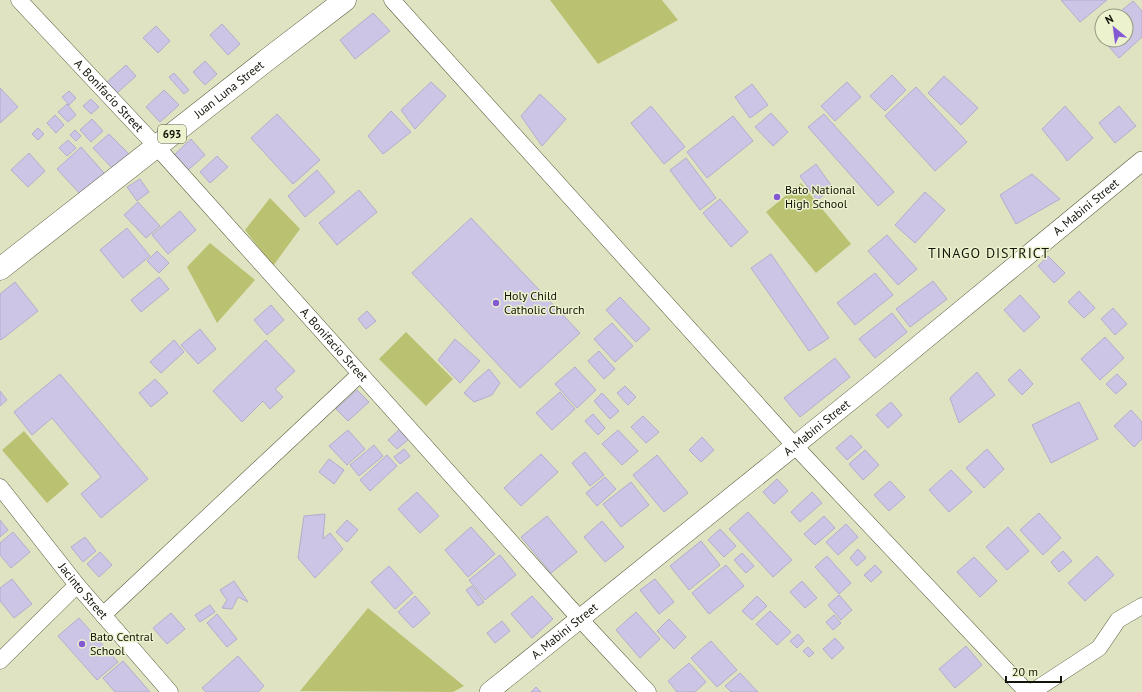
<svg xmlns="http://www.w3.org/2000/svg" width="1142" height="692" font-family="'PT Sans',sans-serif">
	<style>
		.green { fill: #bac272 }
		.building { fill: #cdc5e6; stroke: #b4accd }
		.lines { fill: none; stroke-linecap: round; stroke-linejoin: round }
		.minor-casing { stroke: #585b3d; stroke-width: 17 }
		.tertiary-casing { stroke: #585b3d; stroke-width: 20 }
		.primary-casing { stroke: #585b3d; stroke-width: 23 }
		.minor { stroke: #fff; stroke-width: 16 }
		.tertiary { stroke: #fff; stroke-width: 19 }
		.primary { stroke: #fff; stroke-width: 22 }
		.poi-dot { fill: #835ad4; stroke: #ecf1ce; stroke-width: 1.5 }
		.labels { text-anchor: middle; stroke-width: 3; stroke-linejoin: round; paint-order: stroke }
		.shield { fill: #ecf1ce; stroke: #545643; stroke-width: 1 }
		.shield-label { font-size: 11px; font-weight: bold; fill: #131408 }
		.street-label { font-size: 12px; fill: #131408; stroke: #ecf1ce }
		.poi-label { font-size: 12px; fill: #131408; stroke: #ecf1ce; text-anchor: start }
		.quarter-label { font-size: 14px; letter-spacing: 1px; fill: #131408; stroke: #ecf1ce }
	</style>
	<rect width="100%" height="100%" fill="#dfe3c1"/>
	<path class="green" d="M550,0H662L678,20L598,64Z
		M801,183L851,244L816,273L766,212Z
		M270,198L300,229L273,266L245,230Z
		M210,243L255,280L217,323L187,267Z
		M406,332L453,379L426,406L379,359Z
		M24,431L69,484L47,503L2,450Z
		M368,608L464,686L453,692L300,691Z"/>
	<path class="building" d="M1061,0H1107L1080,22Z
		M1133,1L1142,11V37L1119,58L1103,40H1126V16H1115Z
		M373,13L390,31L355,59L340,40Z
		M222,24L240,44L228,55L210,35Z
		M156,26L170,41L158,53L143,38Z
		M1102,28V38L1097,32Z
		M205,61L217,74L205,85L193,72Z
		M126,65L136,76L117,93L107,82Z
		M174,73L189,90L184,94L169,77Z
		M892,75L906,90L885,111L870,96Z
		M944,76L978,108L961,125L928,93Z
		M431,82L446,96L415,129L401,110Z
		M847,82L861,97L835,121L821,106Z
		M752,84L768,105L750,118L735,97Z
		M916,87L967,142L935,171L885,116Z
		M0,88L18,107L0,123Z
		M164,90L179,105L160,122L146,107Z
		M69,91L76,98L69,105L62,97Z
		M540,94L566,119L542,146L521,116Z
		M91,99L99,107L91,114L83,106Z
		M67,104L76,115L68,122L58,112Z
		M651,106L685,147L664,164L631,123Z
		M1065,106L1093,138L1067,161L1064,156L1042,129Z
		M1119,106L1136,126L1115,143L1099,123Z
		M391,111L411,132L383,154L368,136Z
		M771,113L788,132L773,146L755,127Z
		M277,114L320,160L293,184L251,138Z
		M824,114L894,192L878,206L808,127Z
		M55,115L64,125L56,133L47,123Z
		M733,116L753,141L707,178L687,152Z
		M92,119L103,131L91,142L80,130Z
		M38,128L44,134L38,140L32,134Z
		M75,130L81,136L76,141L70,135Z
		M109,134L130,155L114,170L93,148Z
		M191,139L205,155L187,171L173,156Z
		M68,140L76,148L67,156L59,148Z
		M81,147L105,174L82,196L57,169Z
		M29,153L45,171L28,187L11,170Z
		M217,156L228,167L210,183L200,172Z
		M686,158L716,198L700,210L670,170Z
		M816,164L833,188L817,200L800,176Z
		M317,170L335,192L305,217L288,196Z
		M1032,174L1060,199L1016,224L1000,195Z
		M140,179L149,192L137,201L127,187Z
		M359,190L377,212L337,245L319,223Z
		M925,192L945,210L915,243L895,225Z
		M720,199L748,232L731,247L703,213Z
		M138,202L160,226L146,238L124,215Z
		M180,211L196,230L168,254L152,235Z
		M471,218L580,333L520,388L412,273Z
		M127,228L150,256L123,278L100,250Z
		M887,235L917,269L898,285L868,251Z
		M157,251L169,263L159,273L147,261Z
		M771,254L829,338L809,351L751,268Z
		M1048,256L1065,273L1054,283L1038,266Z
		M875,273L893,295L855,325L837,303Z
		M159,277L169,289L141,312L131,300Z
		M933,281L947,299L910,327L896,309Z
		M15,282L38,311L1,340L0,339V294Z
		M1079,291L1095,308L1084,318L1068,302Z
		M1020,295L1040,317L1024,332L1004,310Z
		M620,297L650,329L636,342L606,310Z
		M271,305L284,320L267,335L254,320Z
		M1113,308L1127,324L1115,335L1101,319Z
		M367,311L376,321L366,329L358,319Z
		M892,313L907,332L875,358L859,339Z
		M612,323L633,346L615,362L594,339Z
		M200,329L216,349L198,364L181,345Z
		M1105,337L1124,358L1100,380L1081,359Z
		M455,339L480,361L460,383L438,360Z
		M174,340L184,352L161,373L150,362Z
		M266,340L295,371L275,389L283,397L270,409L263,401L242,422L213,391Z
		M599,351L615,369L604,379L588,361Z
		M835,358L850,377L800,417L784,398Z
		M575,367L596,390L577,408L555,384Z
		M489,369L500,383L492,395L474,402L464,393L475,381Z
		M1020,369L1033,384L1022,395L1008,380Z
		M977,372L995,395L959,423L950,398Z
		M60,374L148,479L101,518L81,494L101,477L52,418L32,435L14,412Z
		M1117,374L1127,384L1116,394L1106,384Z
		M155,379L168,393L151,407L139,393Z
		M625,386L636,397L628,405L617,393Z
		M357,390L369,402L348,421L336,409Z
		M0,391L7,400L0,406Z
		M560,392L575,409L552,430L536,413Z
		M602,393L619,411L610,419L594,401Z
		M891,402L902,415L888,428L876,415Z
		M1079,402L1098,439L1051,463L1032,425Z
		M1131,410L1142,422V439L1134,447L1114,426Z
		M593,414L605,428L598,435L585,421Z
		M643,416L659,432L646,443L631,427Z
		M401,428L410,438L397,449L388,440Z
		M348,430L365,449L347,465L329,446Z
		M618,430L638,451L622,465L602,444Z
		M851,435L862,447L847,460L836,448Z
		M702,437L714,450L701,462L689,450Z
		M374,445L383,456L359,476L350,465Z
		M404,449L410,456L400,464L394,457Z
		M987,449L1004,469L984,488L966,468Z
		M865,450L879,465L863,480L849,464Z
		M585,452L604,475L590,486L572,463Z
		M541,454L558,472L521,506L504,488Z
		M387,455L397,466L370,491L360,480Z
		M657,455L688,493L664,512L633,475Z
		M329,459L344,470L334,484L319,472Z
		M951,470L972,492L949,512L929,490Z
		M605,477L616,489L597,506L586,493Z
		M777,479L788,491L774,504L763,492Z
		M890,481L905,497L889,511L874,495Z
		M631,482L649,505L621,527L603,504Z
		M417,492L439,516L420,533L398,509Z
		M812,492L822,503L800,522L791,512Z
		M748,512L792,560L773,577L729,529Z
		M1039,513L1061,538L1043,555L1020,530Z
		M325,514L323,539L330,533L343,549L315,578L298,558L304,516Z
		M547,516L577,552L551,573L521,537Z
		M824,516L835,528L815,545L804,534Z
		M0,520L8,530L0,537Z
		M347,520L358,530L347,542L336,532Z
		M602,521L624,547L605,562L584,537Z
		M846,524L858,537L838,555L826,542Z
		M471,527L495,554L468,577L445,550Z
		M1008,527L1029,551L1007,570L986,547Z
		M720,529L736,546L724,557L708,540Z
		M13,532L30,552L11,568L0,555V543Z
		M85,537L96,551L83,562L71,547Z
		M701,541L720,565L689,590L670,566Z
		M858,549L866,558L857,566L850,558Z
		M1063,551L1072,561L1059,572L1051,562Z
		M100,552L112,565L99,577L87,564Z
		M742,553L754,566L746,573L734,560Z
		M500,555L516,575L485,600L469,580Z
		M827,556L851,583L839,594L815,567Z
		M1097,556L1114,575L1085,601L1068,583Z
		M974,557L997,581L980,597L957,572Z
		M726,565L744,586L709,614L692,593Z
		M875,565L882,572L871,582L864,575Z
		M389,566L413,593L395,609L371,582Z
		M12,579L32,604L14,618L0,601V588Z
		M655,579L674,602L659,614L640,590Z
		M234,581L248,602L238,597L232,609L222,608L227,600L220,590Z
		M802,581L817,598L805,608L790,592Z
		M472,586L484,602L478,606L466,590Z
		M839,595L852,610L841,620L828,605Z
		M415,596L430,613L413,628L398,612Z
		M532,596L553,619L532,638L511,614Z
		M757,596L767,606L752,620L742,611Z
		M210,605L215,612L200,622L195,615Z
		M770,611L791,632L777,645L756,624Z
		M636,612L660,639L640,658L616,630Z
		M171,613L185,629L167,644L153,628Z
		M217,614L237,639L227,647L207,623Z
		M834,615L841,623L833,630L826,622Z
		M79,618L118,662L97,680L58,636Z
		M669,619L686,637L674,649L657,631Z
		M502,621L510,631L495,643L487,633Z
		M798,634L804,641L797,648L790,641Z
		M835,638L844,648L832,659L823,649Z
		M711,641L737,670L717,687L691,658Z
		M966,646L982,665L955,688L939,669Z
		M808,647L814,653L809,657L803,651Z
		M238,656L264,686L258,692H206L202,688Z
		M123,661L150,692H115L103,678Z
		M689,663L706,682L695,692H677L668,681Z
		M740,673L758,692H731L725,686Z
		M536,687L541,692H531Z"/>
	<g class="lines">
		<g class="minor-casing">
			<g id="minor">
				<path id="s1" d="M19,0L156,146L580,619L648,692"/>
				<path d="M392,0L794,445L1027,692"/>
				<path id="s2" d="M0,487L77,585L170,692"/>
				<path d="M103,615L360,374"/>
				<path d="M0,661L77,585"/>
				<path d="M1032,692L1099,648L1118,620L1142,606"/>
			</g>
		</g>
		<g class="tertiary-casing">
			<g id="tertiary">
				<path id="s3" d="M489,692L875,381L1142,161"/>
			</g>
		</g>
		<g class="primary-casing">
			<g id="primary">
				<path id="s4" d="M0,269L268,59L345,0"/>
			</g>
		</g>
		<use href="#minor" class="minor"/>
		<use href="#tertiary" class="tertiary"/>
		<use href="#primary" class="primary"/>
	</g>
	<g class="poi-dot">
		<circle cx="777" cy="197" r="4"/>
		<circle cx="496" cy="303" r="4"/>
		<circle cx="82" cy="644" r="4"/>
	</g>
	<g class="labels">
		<rect class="shield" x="158" y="125" width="28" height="18" rx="3"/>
		<g class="shield-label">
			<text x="172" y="138">693</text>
		</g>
		<g class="street-label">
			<text dy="4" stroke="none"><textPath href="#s4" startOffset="291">Juan Luna Street</textPath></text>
			<text dy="4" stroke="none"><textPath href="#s1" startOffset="131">A. Bonifacio Street</textPath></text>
			<text dy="4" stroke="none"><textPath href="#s3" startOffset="769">A. Mabini Street</textPath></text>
			<text dy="4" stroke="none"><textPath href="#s1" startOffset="467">A. Bonifacio Street</textPath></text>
			<text dy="4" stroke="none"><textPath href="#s3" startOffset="421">A. Mabini Street</textPath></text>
			<text dy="4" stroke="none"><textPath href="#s2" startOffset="133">Jacinto Street</textPath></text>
			<text dy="4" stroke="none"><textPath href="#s3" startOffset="97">A. Mabini Street</textPath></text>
		</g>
		<g class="poi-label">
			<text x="785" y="194">Bato National<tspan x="785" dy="14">High School</tspan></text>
			<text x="504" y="300">Holy Child<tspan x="504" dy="14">Catholic Church</tspan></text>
			<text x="90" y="641">Bato Central<tspan x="90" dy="14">School</tspan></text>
		</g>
		<g class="quarter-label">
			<text x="989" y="258">TINAGO DISTRICT</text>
		</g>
	</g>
	<g transform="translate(1114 28) rotate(331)"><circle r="19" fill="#ecf1ce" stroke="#95997f"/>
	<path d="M0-3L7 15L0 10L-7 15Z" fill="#835ad4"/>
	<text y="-6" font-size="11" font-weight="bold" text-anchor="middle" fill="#131408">N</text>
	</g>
	<path d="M1006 676v6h55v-6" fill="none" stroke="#131408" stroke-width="2"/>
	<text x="1012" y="676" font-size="12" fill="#131408" stroke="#ecf1ce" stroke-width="3" paint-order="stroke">20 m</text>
</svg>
